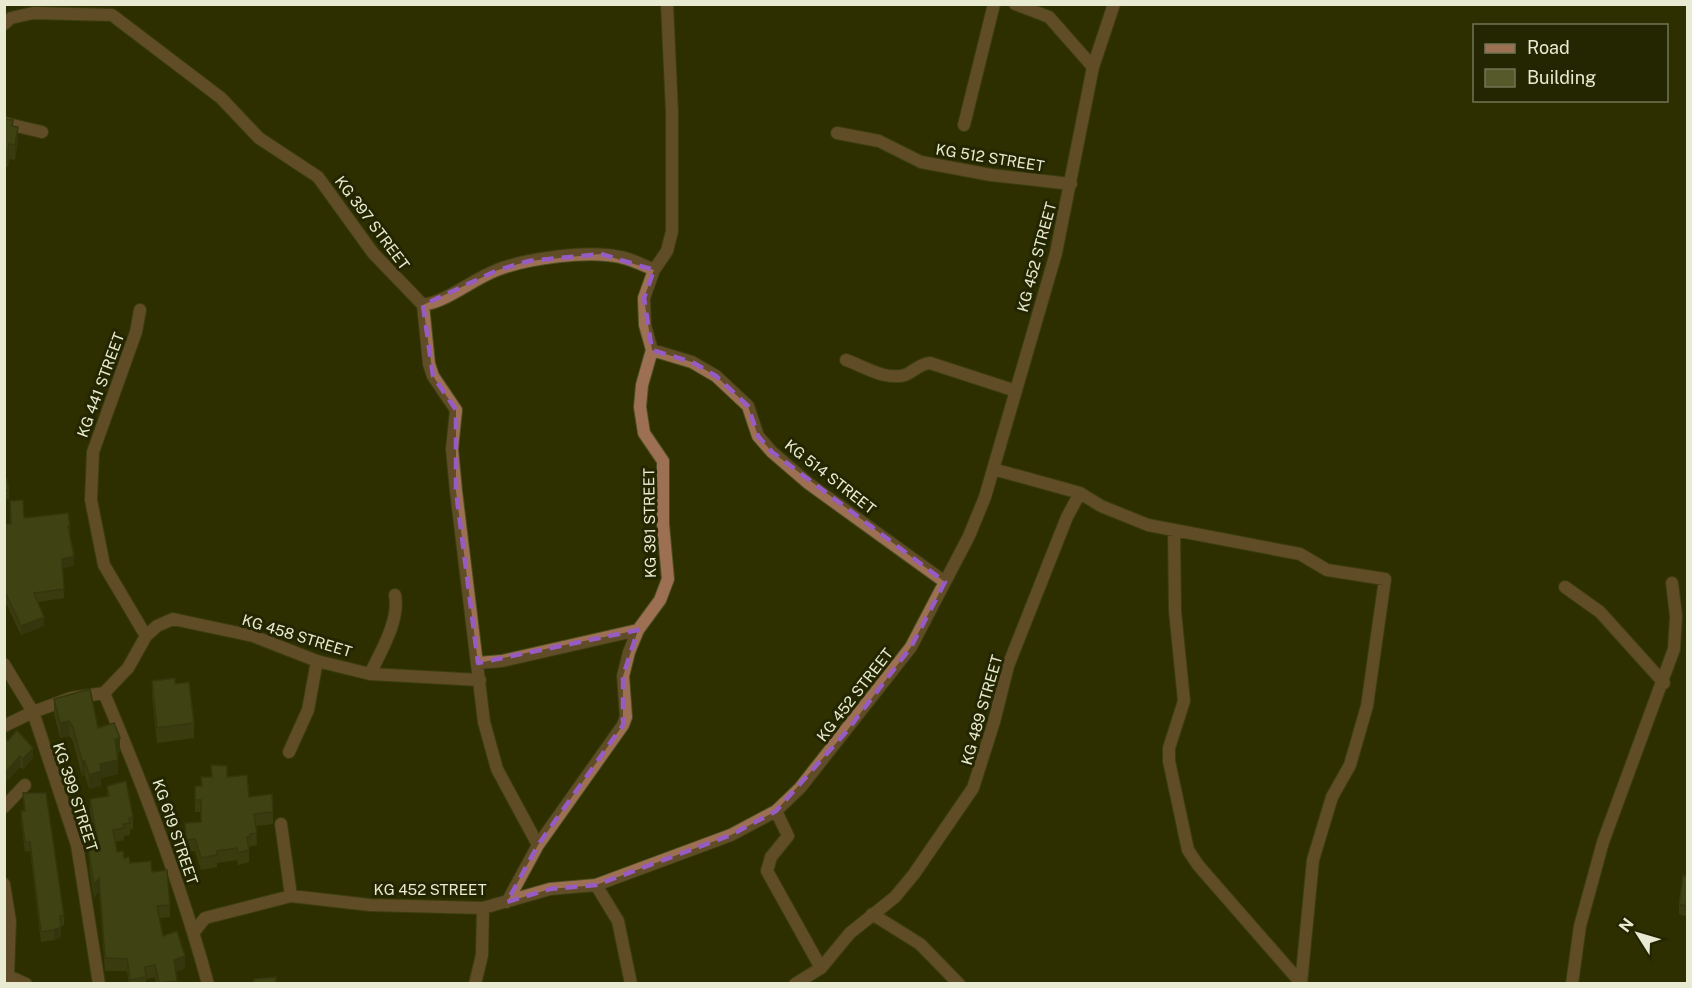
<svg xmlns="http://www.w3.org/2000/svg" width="1692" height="988" font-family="'Public Sans',sans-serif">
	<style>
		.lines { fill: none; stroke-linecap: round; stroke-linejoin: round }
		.street-casing { stroke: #4c4e21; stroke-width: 14 }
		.street { stroke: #9d7054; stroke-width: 12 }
		.wall { fill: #4a4d24 }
		.shaded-wall { fill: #3c3e1d }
		.building { fill: #56592a; stroke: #3c3e1d; stroke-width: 1.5 }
		.marked { fill: none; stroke: #965cc4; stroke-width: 4.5; stroke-dasharray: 12 8; stroke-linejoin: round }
		.labels { text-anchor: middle; stroke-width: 6; stroke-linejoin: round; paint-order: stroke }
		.street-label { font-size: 15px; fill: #e8ebd1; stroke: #242602 }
	</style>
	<rect width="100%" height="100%" fill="#2e3000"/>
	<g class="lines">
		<g class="street-casing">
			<path id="street" d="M1015,4L1049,17L1093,67
				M4,24L11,18L33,13L112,15L221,98L259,138L318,177L373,253L423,305L429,364L433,376L456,410L452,449L456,491L484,722L497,769L538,845
				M4,123L42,132
				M964,125L994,4
				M837,133L879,141L921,162L991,175L1071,184
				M423,305C450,300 471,280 497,270C528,258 588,250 620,257C632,259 643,265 654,270
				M140,310L136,332L93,452L91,500L104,565L146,636
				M652,350L692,362L716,376L748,406L758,436L772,452L808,483L945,582
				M846,360C863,366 886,381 905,375C915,371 919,364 930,363L1016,391
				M993,469L1080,493L1101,506L1148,525L1300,554L1327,570L1385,579L1367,706L1350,765L1332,797L1313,860L1301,984
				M1174,530L1175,611L1184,701L1169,748V761L1188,850L1198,865L1301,983
				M1565,587L1600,612L1664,683
				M478,663L502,661L638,630
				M4,664L33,712L77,845L99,984
				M370,674C381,651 400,620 395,595
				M104,693C144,787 181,884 208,984
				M4,726L33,712L71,698L104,693L128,668L146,636L157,626L173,619L253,636L317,661L370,674L480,680
				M289,752L308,710L317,661
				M4,807L25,785
				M776,811L788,836L771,857L767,871L821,968
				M281,824L291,896
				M4,884L10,921L8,975
				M596,885L618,921L631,984
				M507,902L538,845L623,725L626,717L623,676L629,652L638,630L660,600L668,579L663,524V461L644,433L640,407L642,385L652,350L645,325L644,298L654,270L667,251L672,231V112L667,4
				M872,914L920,944L959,984
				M194,932L205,918L291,896L370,905L483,908L550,889L596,885L731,835L776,811L800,788L911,647L969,536L985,497L1056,253L1093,67L1114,4
				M4,974L26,984
				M475,984L482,955L483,908
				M795,984L821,968L850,933L895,897L914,874L973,788L994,722L1008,666L1067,517L1080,493
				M1572,984L1580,926L1603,842L1674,649L1676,616L1672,583"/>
		</g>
		<use href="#street" class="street"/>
	</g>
	<path class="wall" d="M4,119L13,126L18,141L15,160L9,159L8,167L4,166Z
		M4,479L9,490V499L4,500Z
		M10,501L24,518L70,526V535L74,566L62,568L64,598L38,602L44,626L21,635L4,599V524H11Z
		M152,681L175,684L194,723V738L157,743L152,695Z
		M54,699L98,728L120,752L117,753L118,774L101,778V786L89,789L85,775L82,776L73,741L69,736L60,738L54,713Z
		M4,738L33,758L23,769L20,767L4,784Z
		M211,765L227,777L249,797L273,812V824L256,826L257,845L250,846V849H249V862L238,865L237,860L217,863V867L201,870L195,851L186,852L185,823L201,822V812H195V786H202L211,777Z
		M107,786L133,817V829L130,830V835L124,836V840L115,842L117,852L130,863L152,872L170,905V917L159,918L163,936L185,968L176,972L177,984H156L155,977L146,979V984H129L127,971H105L99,891L94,898L90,873L88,845L96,844L90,812V799L107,796Z
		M23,793L64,916V925L61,926V937L54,940L41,942L30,851L25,852L21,821V811H24Z
		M1688,877V917L1679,914V904Z"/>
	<path class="shaded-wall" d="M18,127V141L15,160V145Z
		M9,144V159L8,167V152Z
		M74,556V566L62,568V559Z
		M44,617V626L21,635V626Z
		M69,721V736L60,738V723Z
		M120,738V752L115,753V739Z
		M33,748V758L23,769V759Z
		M20,756V767L4,784V774Z
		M118,760V774L101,778V786L89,789V775L100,764Z
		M82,761H85V775L82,776Z
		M99,878V891L94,898V885Z
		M61,927V937L54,940V930Z
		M185,956V968L174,972V960Z"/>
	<path class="building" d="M4,119L13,120L12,126L18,127L15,145L9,144L8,152H4Z
		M4,479H7L9,490H4Z
		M23,500L24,518L68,513L70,526H68L74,556L62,559L64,589L34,593L44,617L21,626L4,590V524H11L10,501Z
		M175,678V684L189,682L194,723L157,728L152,681Z
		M90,689L98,728L114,723L120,738L115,739L118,760L100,764L101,771L89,775L85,761H82L73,727L69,721L60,723L54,699Z
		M17,730L33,748L23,759L20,756L4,774V738L8,741Z
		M211,765L227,766V777L247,775L249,797L272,794L273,812L254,814L257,833L250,834V837H247L249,850L238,853L237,848L217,851V855L201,858L195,839L186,840L185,823L201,822V800H195V786H202L201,777H212Z
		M126,781L133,817L129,818L130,823L123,824L124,828L113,830L117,852L123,851L124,858L129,857L130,863L151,861L152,872L167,870L170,905L157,906L163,936L177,931L185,956L174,960L177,981L159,983L155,965L145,967L146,977L130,980L127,959L105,958L99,878L94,885L90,861L88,845L98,844L90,799L109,796L107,786Z
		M23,793H46L64,916H60L61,927L54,930L41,932L30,842H25L21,811H25Z
		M1683,875L1688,877V907L1679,904Z
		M276,977V984H254V979Z"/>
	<path d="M0 0H1692V988H0ZM601,254L654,270L644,298L652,350L692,362L716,376L748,406L758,436L772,452L945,582L911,647L846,732L776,811L731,835L596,885L550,889L507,902L538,845L623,725V676L638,630L478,663L456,491V410L433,376L423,305L498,270L529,261Z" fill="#2e3000" fill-opacity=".55" fill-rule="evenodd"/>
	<path class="marked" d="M601,254L654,270L644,298L652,350L692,362L716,376L748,406L758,436L772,452L945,582L911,647L846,732L776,811L731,835L596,885L550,889L507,902L538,845L623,725V676L638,630L478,663L456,491V410L433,376L423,305L498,270L529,261Z"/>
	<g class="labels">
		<g class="street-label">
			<text transform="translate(990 158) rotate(9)" y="5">KG 512 STREET</text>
			<text transform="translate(372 223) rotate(53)" y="5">KG 397 STREET</text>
			<text transform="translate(1037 257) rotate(-75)" y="5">KG 452 STREET</text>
			<text transform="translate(101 385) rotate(-70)" y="5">KG 441 STREET</text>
			<text transform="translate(830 477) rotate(38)" y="5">KG 514 STREET</text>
			<text transform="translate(650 523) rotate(-91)" y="5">KG 391 STREET</text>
			<text transform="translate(297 636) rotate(17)" y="5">KG 458 STREET</text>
			<text transform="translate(855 695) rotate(-52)" y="5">KG 452 STREET</text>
			<text transform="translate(982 710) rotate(-74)" y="5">KG 489 STREET</text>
			<text transform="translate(75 797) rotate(72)" y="5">KG 399 STREET</text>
			<text transform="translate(175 832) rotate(71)" y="5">KG 619 STREET</text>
			<text x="430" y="895">KG 452 STREET</text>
		</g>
	</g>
	<rect width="1692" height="988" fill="none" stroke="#e8ebd1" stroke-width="12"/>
	<rect x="1473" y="24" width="195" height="78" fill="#242602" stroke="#727555" stroke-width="1.5"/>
	<rect x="1485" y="44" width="30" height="9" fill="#9d7054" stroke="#727555" stroke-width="1.5"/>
	<text x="1527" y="54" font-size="18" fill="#e8ebd1">Road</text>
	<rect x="1485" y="69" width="30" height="18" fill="#56592a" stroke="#727555" stroke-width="1.5"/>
	<text x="1527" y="84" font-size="18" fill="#e8ebd1">Building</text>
	<g transform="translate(1638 934) rotate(307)" stroke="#242602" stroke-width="4.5" paint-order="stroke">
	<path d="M0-4.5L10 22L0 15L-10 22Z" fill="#e8ebd1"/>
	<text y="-9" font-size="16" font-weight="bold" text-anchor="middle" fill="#e8ebd1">N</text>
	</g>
</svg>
